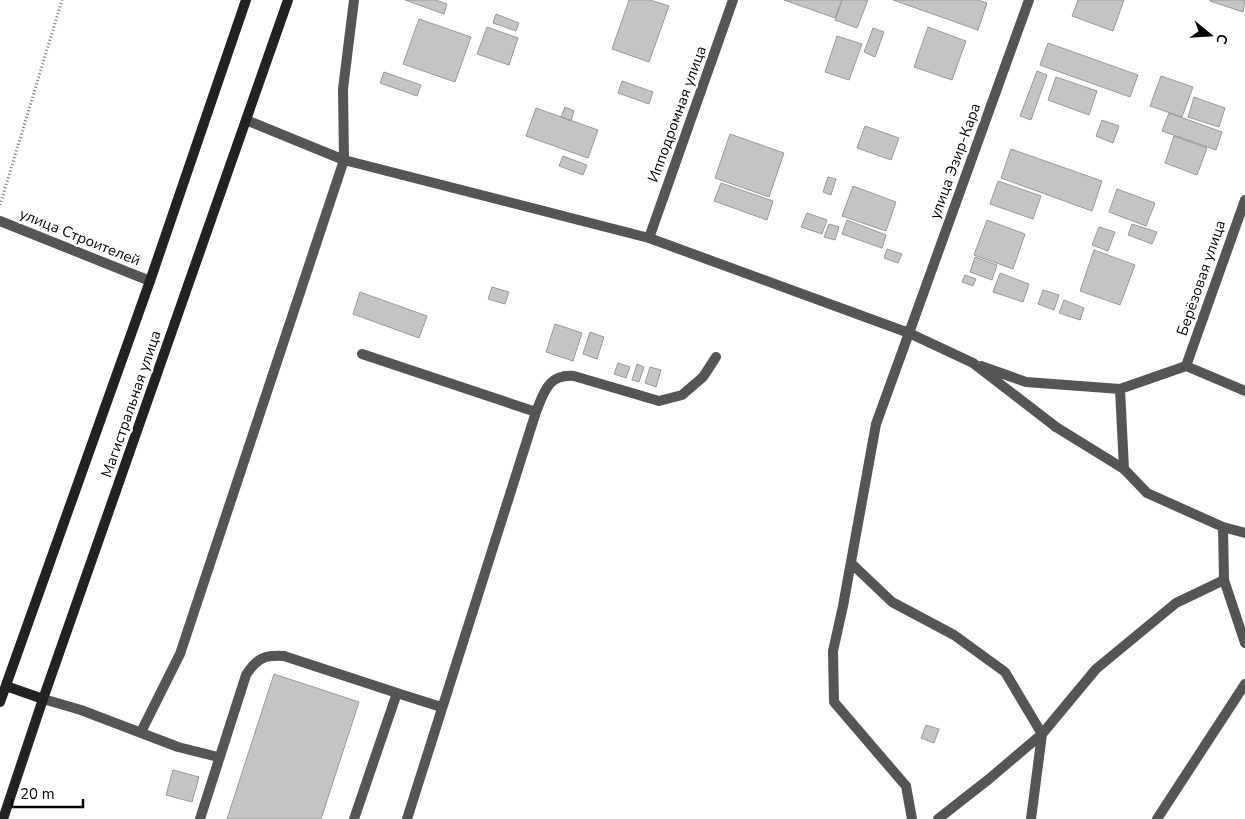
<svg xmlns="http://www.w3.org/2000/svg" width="1245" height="819" font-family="'Nunito Sans',sans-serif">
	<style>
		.building { fill: #c4c4c4; stroke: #999 }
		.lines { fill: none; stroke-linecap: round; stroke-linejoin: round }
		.path { stroke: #777; stroke-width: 3; stroke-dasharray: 1 2.5; stroke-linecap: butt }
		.service { stroke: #555; stroke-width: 10 }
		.minor { stroke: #555; stroke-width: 10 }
		.secondary { stroke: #222; stroke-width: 10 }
		.labels { text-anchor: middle; stroke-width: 5; stroke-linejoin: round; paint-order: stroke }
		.street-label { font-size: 15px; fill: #000; stroke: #fff }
	</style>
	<rect width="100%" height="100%" fill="#fff"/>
	<path class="building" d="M405,0H436L447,4L444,14Z
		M629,0H650L669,6L649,62L612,49Z
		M784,0H842L835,18Z
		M842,0H868L857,28L835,20Z
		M893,0H978L987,3L978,30Z
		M1078,0H1124L1113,31L1072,16Z
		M1245,0L1243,12L1210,1V0Z
		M496,14L519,23L516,31L493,23Z
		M419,19L471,37L455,82L403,64Z
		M487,27L518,38L509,65L477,54Z
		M928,27L966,41L952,80L914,67Z
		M873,28L884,32L875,57L864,52Z
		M837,36L862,44L849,80L825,72Z
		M1048,43L1138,75L1130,97L1040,65Z
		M1037,71L1047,75L1031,120L1020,116Z
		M384,72L421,85L417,96L380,83Z
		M1161,76L1193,87L1182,117L1150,106Z
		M1056,77L1097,91L1089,115L1048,100Z
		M622,81L653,92L649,104L618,93Z
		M1194,97L1225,108L1219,127L1188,117Z
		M565,107L574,111L571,121L561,117Z
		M536,108L598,130L588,158L526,136Z
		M1169,113L1222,132L1216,150L1162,131Z
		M1102,120L1119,126L1113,143L1096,136Z
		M865,126L899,138L891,160L857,148Z
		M730,134L784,153L769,197L715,178Z
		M1174,136L1207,148L1197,175L1165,163Z
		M1011,149L1102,181L1092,211L1001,178Z
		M563,156L587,165L583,175L559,166Z
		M828,177L836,179L831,195L823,192Z
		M998,181L1041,196L1033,219L990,204Z
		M721,183L773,201L767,220L714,201Z
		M853,186L896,202L886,231L842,216Z
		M1117,189L1155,203L1146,226L1109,212Z
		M807,213L827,220L822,234L801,227Z
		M847,220L886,235L882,248L842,234Z
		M987,220L1025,234L1013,269L974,255Z
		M829,224L839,227L835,240L824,237Z
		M1132,224L1157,232L1152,244L1128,235Z
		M1099,227L1115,232L1108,251L1092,245Z
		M887,249L902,254L898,263L884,258Z
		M1094,250L1135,265L1120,305L1080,291Z
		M975,257L997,265L992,280L970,272Z
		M1000,273L1029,284L1023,302L993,292Z
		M965,275L976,279L973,286L962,282Z
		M492,287L509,292L505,304L488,299Z
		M1043,290L1059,295L1054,310L1038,304Z
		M360,292L427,316L419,338L353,314Z
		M1064,300L1084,308L1080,320L1059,313Z
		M555,324L582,333L573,361L546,352Z
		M590,332L604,337L597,359L583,354Z
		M618,363L630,367L626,378L614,374Z
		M637,364L644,367L639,382L632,380Z
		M650,367L661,370L656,387L645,383Z
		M274,674L359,702L321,819H227Z
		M926,725L939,729L934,743L921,738Z
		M173,770L199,777L192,802L166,795Z"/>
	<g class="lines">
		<path class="path" d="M0,205L62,0"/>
		<path class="service" d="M246,120L344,160L649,238L909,333L973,363L1056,427
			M909,333L876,424L843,606L833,651L834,702L906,786L912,819
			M362,354L536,412
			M981,366L1026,382L1120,389
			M1124,469L1120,389L1186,366L1245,391
			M851,563L892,602L954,635L1005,672L1042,734L1031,819
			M397,693L441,707
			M43,699L81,710L178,747L218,757
			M141,732L180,654L344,160
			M200,819L246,675C257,658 264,655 284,656L397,693L354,819
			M407,819L536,412C544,392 548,374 574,376L659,401L682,395L703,377L716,357
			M938,819L989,779L1042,734L1096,669L1176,603L1224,580"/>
		<path class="minor" d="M344,160L343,89L354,0
			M0,221L150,281
			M649,238L733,0
			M909,333L1029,0
			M1186,366L1245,200
			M1056,427L1124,469L1147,493L1223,527L1245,533
			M1223,527L1224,580L1245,643
			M1157,819L1245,684"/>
		<path class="secondary" d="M6,686L43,699
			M0,702L150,281L246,0
			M3,819L43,699L288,0"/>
	</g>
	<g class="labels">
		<g class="street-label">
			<text transform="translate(677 114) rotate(-70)" y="5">Ипподромная улица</text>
			<text transform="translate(955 161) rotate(-70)" y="5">улица Эзир-Кара</text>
			<text transform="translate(80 237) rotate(22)" y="5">улица Строителей</text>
			<text transform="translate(1201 278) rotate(-71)" y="5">Берёзовая улица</text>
			<text transform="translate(131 404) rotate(-71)" y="5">Магистральная улица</text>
		</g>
	</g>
	<g transform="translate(1210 35) rotate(108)" stroke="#ffffff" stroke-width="4" paint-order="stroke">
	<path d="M0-4L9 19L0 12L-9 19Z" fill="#000000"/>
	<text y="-8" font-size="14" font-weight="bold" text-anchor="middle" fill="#000000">С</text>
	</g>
	<path d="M12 799v8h71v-8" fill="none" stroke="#000000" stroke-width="2.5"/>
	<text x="20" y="799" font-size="15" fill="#000000" stroke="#ffffff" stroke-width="4" paint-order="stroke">20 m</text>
</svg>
